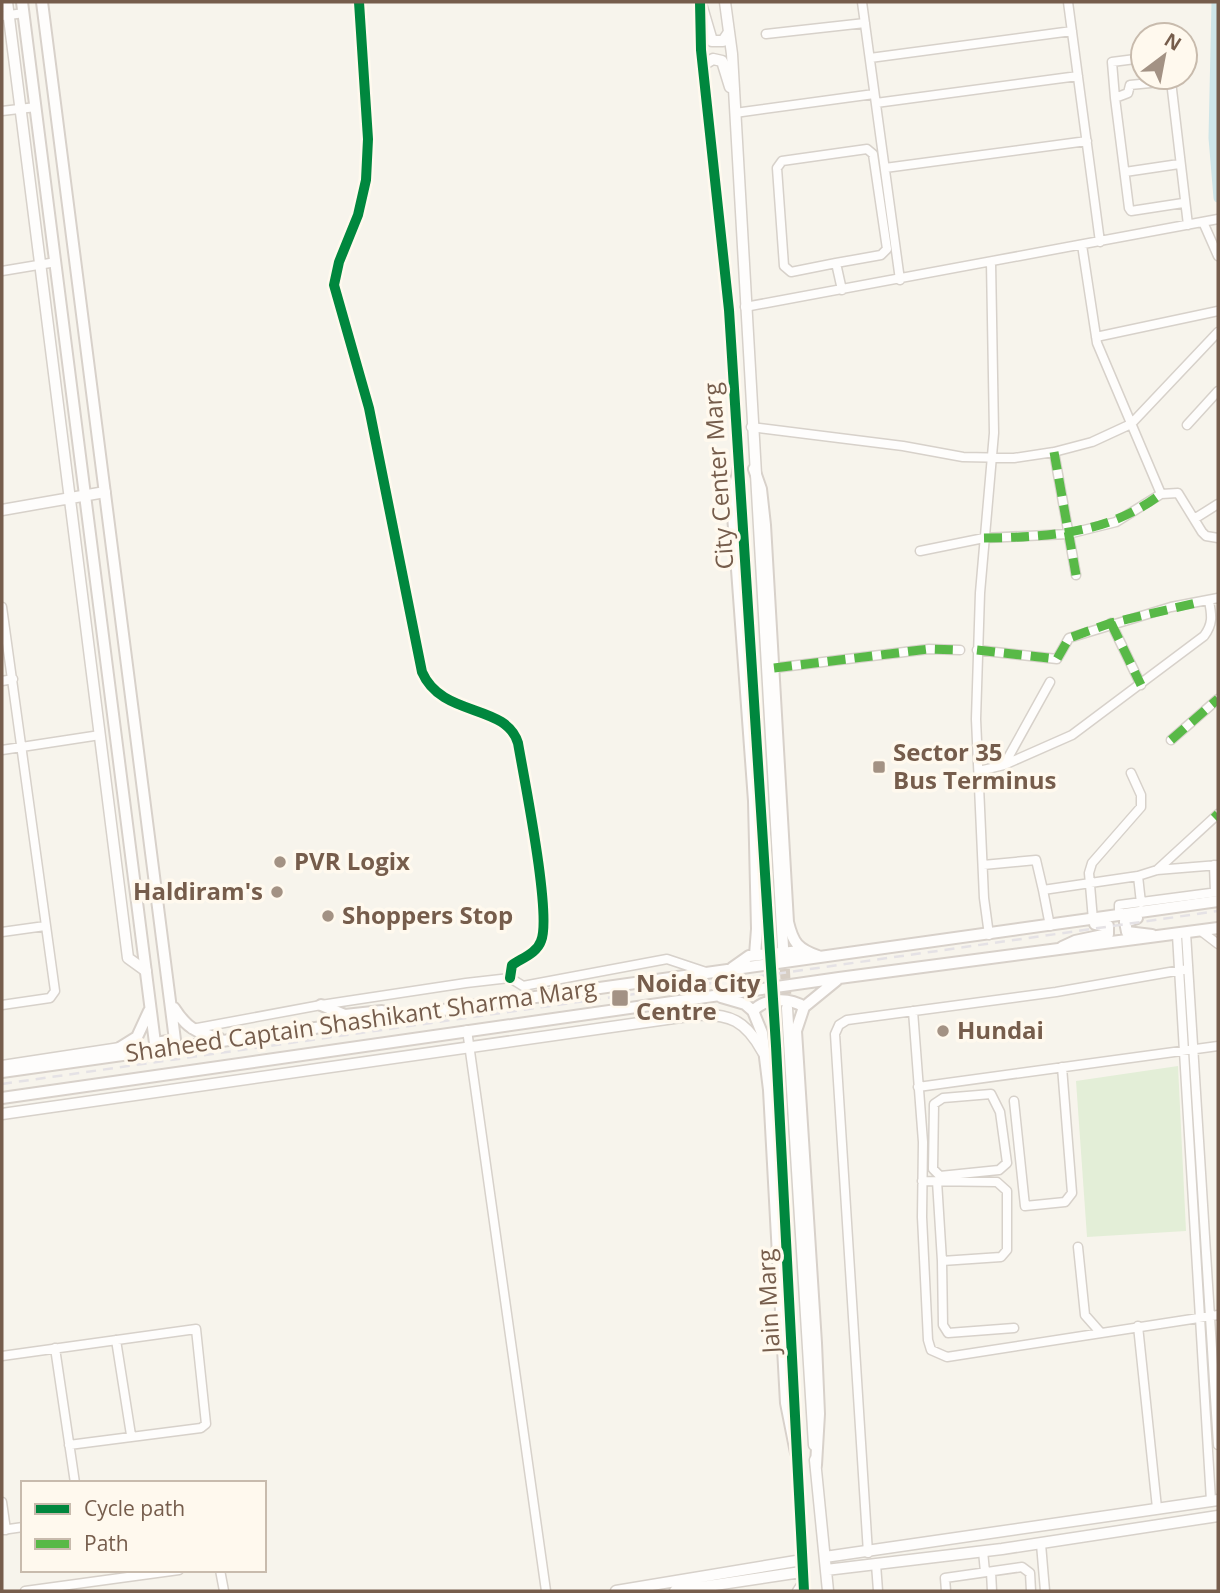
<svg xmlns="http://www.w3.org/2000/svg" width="1220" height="1593" font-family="'Open Sans',sans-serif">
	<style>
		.green { fill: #e3eed7 }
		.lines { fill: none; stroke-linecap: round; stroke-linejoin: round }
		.canal { stroke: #cee5e8; stroke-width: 9 }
		.tertiary-tunnel { stroke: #d7cec4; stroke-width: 10; stroke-dasharray: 10 5; stroke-linecap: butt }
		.minor-casing { stroke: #d7d1ca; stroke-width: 11 }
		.tertiary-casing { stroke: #d7d1ca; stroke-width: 13 }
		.secondary-casing { stroke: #d8d1ca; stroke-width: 14 }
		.minor { stroke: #fefdfc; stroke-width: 8 }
		.tertiary { stroke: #fefdfc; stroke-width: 10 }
		.secondary { stroke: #fefdfc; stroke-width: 10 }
		.rail { stroke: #e5e2e5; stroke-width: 2.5; stroke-dasharray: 10 7; stroke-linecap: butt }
		.quiet { stroke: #58b947; stroke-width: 9; stroke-dasharray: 18 9; stroke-linecap: butt }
		.cycleway-casing { stroke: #fff9ee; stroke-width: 15 }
		.cycleway { stroke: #00873e; stroke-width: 10 }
		.poi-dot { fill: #a39284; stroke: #fff9ee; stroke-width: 2.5 }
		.labels { text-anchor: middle; stroke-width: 7; stroke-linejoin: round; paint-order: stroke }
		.street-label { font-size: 24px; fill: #765d4c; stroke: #fff9ee }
		.poi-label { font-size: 24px; font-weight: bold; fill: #765d4c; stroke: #fff9ee; text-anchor: start }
	</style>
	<rect width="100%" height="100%" fill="#f7f4ec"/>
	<path class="green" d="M1178,1066L1186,1231L1087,1237L1076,1081Z"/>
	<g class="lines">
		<path class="canal" d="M1216,2L1213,138L1218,198"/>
		<path class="tertiary-tunnel" d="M784,954L787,1006
			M769,957L773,1008"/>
		<g class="minor-casing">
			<path id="minor" d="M359,2L368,139L366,180L358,215L339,262L334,285L369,408L422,672C442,718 506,703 518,743C524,778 552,916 541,941C537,953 522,958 512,965L510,978
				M862,2L900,280
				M1068,2L1100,242
				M2,16L24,13
				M766,34L865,23
				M870,58L1072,31
				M1115,98L1112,62L1143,58
				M876,103L1078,76
				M2,111L36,107
				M735,113L874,94
				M885,168L1087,141
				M1125,172L1179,164
				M1183,203L1131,211L1129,208L1115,98L1128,93L1130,85L1171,81L1188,225
				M1203,222L1218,256
				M1082,245L1097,343L1161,494
				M836,263L791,272L784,266L777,168L782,161L867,149L873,154L887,249L881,255L836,263L842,290
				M2,271L56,262
				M745,307L1218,219
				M1096,337L1218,311
				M1187,425L1218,391
				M751,427L903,446L963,457L1014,458L1054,452L1092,442L1131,424L1218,332
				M1054,452L1076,575
				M1194,519L1218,504
				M920,551L984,538L1068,534L1116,522L1161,494L1178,493L1202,532L1206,536L1218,538
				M2,607L55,991L50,998L2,1005
				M1111,623L1141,685
				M977,650L1057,659L1069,638L1171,607L1218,598
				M774,668L929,649L960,650
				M2,681L13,679
				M1171,740L1218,699
				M2,750L100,735
				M1004,765L1072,735L1204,636C1213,624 1212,616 1209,601
				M979,771L1004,765L1050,682
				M983,865L1036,860L1043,890
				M1214,865L1215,892
				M1157,870L1218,814
				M1138,876L1141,903
				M1119,916V905L1218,892
				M1093,920L1089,873L1092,863L1141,807V795L1131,773
				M1050,926L1043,890L1138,876L1157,870L1218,865
				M1201,931L1218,944
				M2,932L45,926
				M1186,933L1218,1445
				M989,935L984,898L976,719L980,593L994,433L991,262
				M1177,935L1211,1501
				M913,1011L923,1142L922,1217L928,1340L931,1350L947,1357L1218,1315
				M192,1029L321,1005L466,983L510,978L523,986L667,959L706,972
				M467,1030L546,1591
				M2,1065L120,1047
				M918,1087L1218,1046
				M991,1094L1000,1112L1007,1163L999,1170L940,1176L933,1169L934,1104L943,1098Z
				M1014,1101L1025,1206L1065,1202L1072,1193L1062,1067
				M922,1181L997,1182L1007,1191V1250L1001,1257L942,1261L937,1181
				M1078,1247L1085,1315L1100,1332
				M942,1261L943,1325L948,1333L1014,1328
				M1138,1326L1157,1508
				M116,1340L131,1435
				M55,1348L75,1483
				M2,1356L196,1329L206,1424L201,1428L69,1445
				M2,1502L6,1530
				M2,1530L23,1527
				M1041,1544L1045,1591
				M983,1551L985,1572
				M868,1553L835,1034L839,1025L847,1020L1056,992L1187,969
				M876,1564L878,1591
				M220,1570L224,1591
				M991,1572L992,1591
				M25,1591L179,1570
				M797,1591L803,1582
				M946,1591L945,1578L1022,1567L1030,1573L1031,1591"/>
		</g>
		<g class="tertiary-casing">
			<path id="tertiary" d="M7,2L128,958L146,971
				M700,2L701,50L729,310L768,948
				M725,2L732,54L783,947
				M702,7L712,41H723L729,32
				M703,65L713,59L722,61L730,87
				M2,510L105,492
				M787,1008L814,1445
				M773,1009L804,1591
				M2,1114L695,1015C730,1013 746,1021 763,1052
				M815,1460L828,1591
				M825,1557L1218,1500
				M826,1570L1002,1549L1218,1516
				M616,1591L802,1560
				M675,1591L801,1572"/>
		</g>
		<g class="secondary-casing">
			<path id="secondary" d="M22,2L155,1043L175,1040L42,2
				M739,467L734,490L733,515L754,801L757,929L755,955
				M754,469L761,489L765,525L788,922C793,943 798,949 818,956
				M1137,918L1125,922L1127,932L1152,935
				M1062,947L1075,941L1108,934V926L1095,924
				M732,968L749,956L801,951
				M721,997L745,1004L753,1011L762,1033L769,1090L786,1403L796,1453
				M321,1005L345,1015L382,1011
				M174,1008C186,1027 196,1033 219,1038
				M753,1011C765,998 789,997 804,1007
				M113,1052L137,1037L149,1011
				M2,1072L1218,901
				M2,1098L839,978L1218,928
				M816,1465L819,1414L816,1343L796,1031L804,1007L837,980"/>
		</g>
		<use href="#minor" class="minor"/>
		<use href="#tertiary" class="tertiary"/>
		<use href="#secondary" class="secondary"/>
		<path class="rail" d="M2,1084L1218,911"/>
		<path class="quiet" d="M1054,452L1076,575
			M984,538C1047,537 1109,534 1161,494
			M1111,623L1141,685
			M977,650L1057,659L1069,638L1111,623L1196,603
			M774,668L929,649L960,650
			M1171,740L1218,699
			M1214,818L1218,814"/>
		<g class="cycleway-casing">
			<path id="cycleway" d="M359,2L368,139L366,180L358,215L339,262L334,285L369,408L422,672C442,718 506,703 518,743C524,778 552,916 541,941C537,953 522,958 512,965L510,978
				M700,2L701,50L729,310L776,1046L804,1591"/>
		</g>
		<use href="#cycleway" class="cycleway"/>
	</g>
	<g class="poi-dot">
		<rect x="872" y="760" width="14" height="14" rx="3.5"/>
		<circle cx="280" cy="862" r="7"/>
		<circle cx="277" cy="892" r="7"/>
		<circle cx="328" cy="916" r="7"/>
		<rect x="611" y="989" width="18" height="18" rx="3.5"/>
		<circle cx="943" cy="1031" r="7"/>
	</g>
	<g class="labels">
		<g class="street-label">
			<text transform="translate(719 476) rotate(-94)" y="8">City Center Marg</text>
			<text transform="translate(361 1021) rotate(-8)" y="8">Shaheed Captain Shashikant Sharma Marg</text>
			<text transform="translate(769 1301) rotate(-93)" y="8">Jain Marg</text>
		</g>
		<g class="poi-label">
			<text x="893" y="761">Sector 35<tspan x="893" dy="28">Bus Terminus</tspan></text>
			<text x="294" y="870">PVR Logix</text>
			<text x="263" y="900" text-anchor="end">Haldiram's</text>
			<text x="342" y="924">Shoppers Stop</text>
			<text x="636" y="992">Noida City<tspan x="636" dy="28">Centre</tspan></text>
			<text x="957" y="1039">Hundai</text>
		</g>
	</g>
	<rect width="1220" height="1593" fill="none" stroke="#765d4c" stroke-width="7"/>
	<rect x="21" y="1481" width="245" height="91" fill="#fff9ee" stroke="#c8bbad" stroke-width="2"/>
	<rect x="35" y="1504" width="35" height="10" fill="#00873e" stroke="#c8bbad" stroke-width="2"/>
	<text x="84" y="1516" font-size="21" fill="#765d4c">Cycle path</text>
	<rect x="35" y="1539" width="35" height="10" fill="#58b947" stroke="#c8bbad" stroke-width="2"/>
	<text x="84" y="1551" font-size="21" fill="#765d4c">Path</text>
	<g transform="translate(1164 56) rotate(32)"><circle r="33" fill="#fff9ee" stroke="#c8bbad" stroke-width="2"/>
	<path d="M0-5L12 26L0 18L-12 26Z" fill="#a39284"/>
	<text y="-10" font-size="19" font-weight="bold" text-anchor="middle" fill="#765d4c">N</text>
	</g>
</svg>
